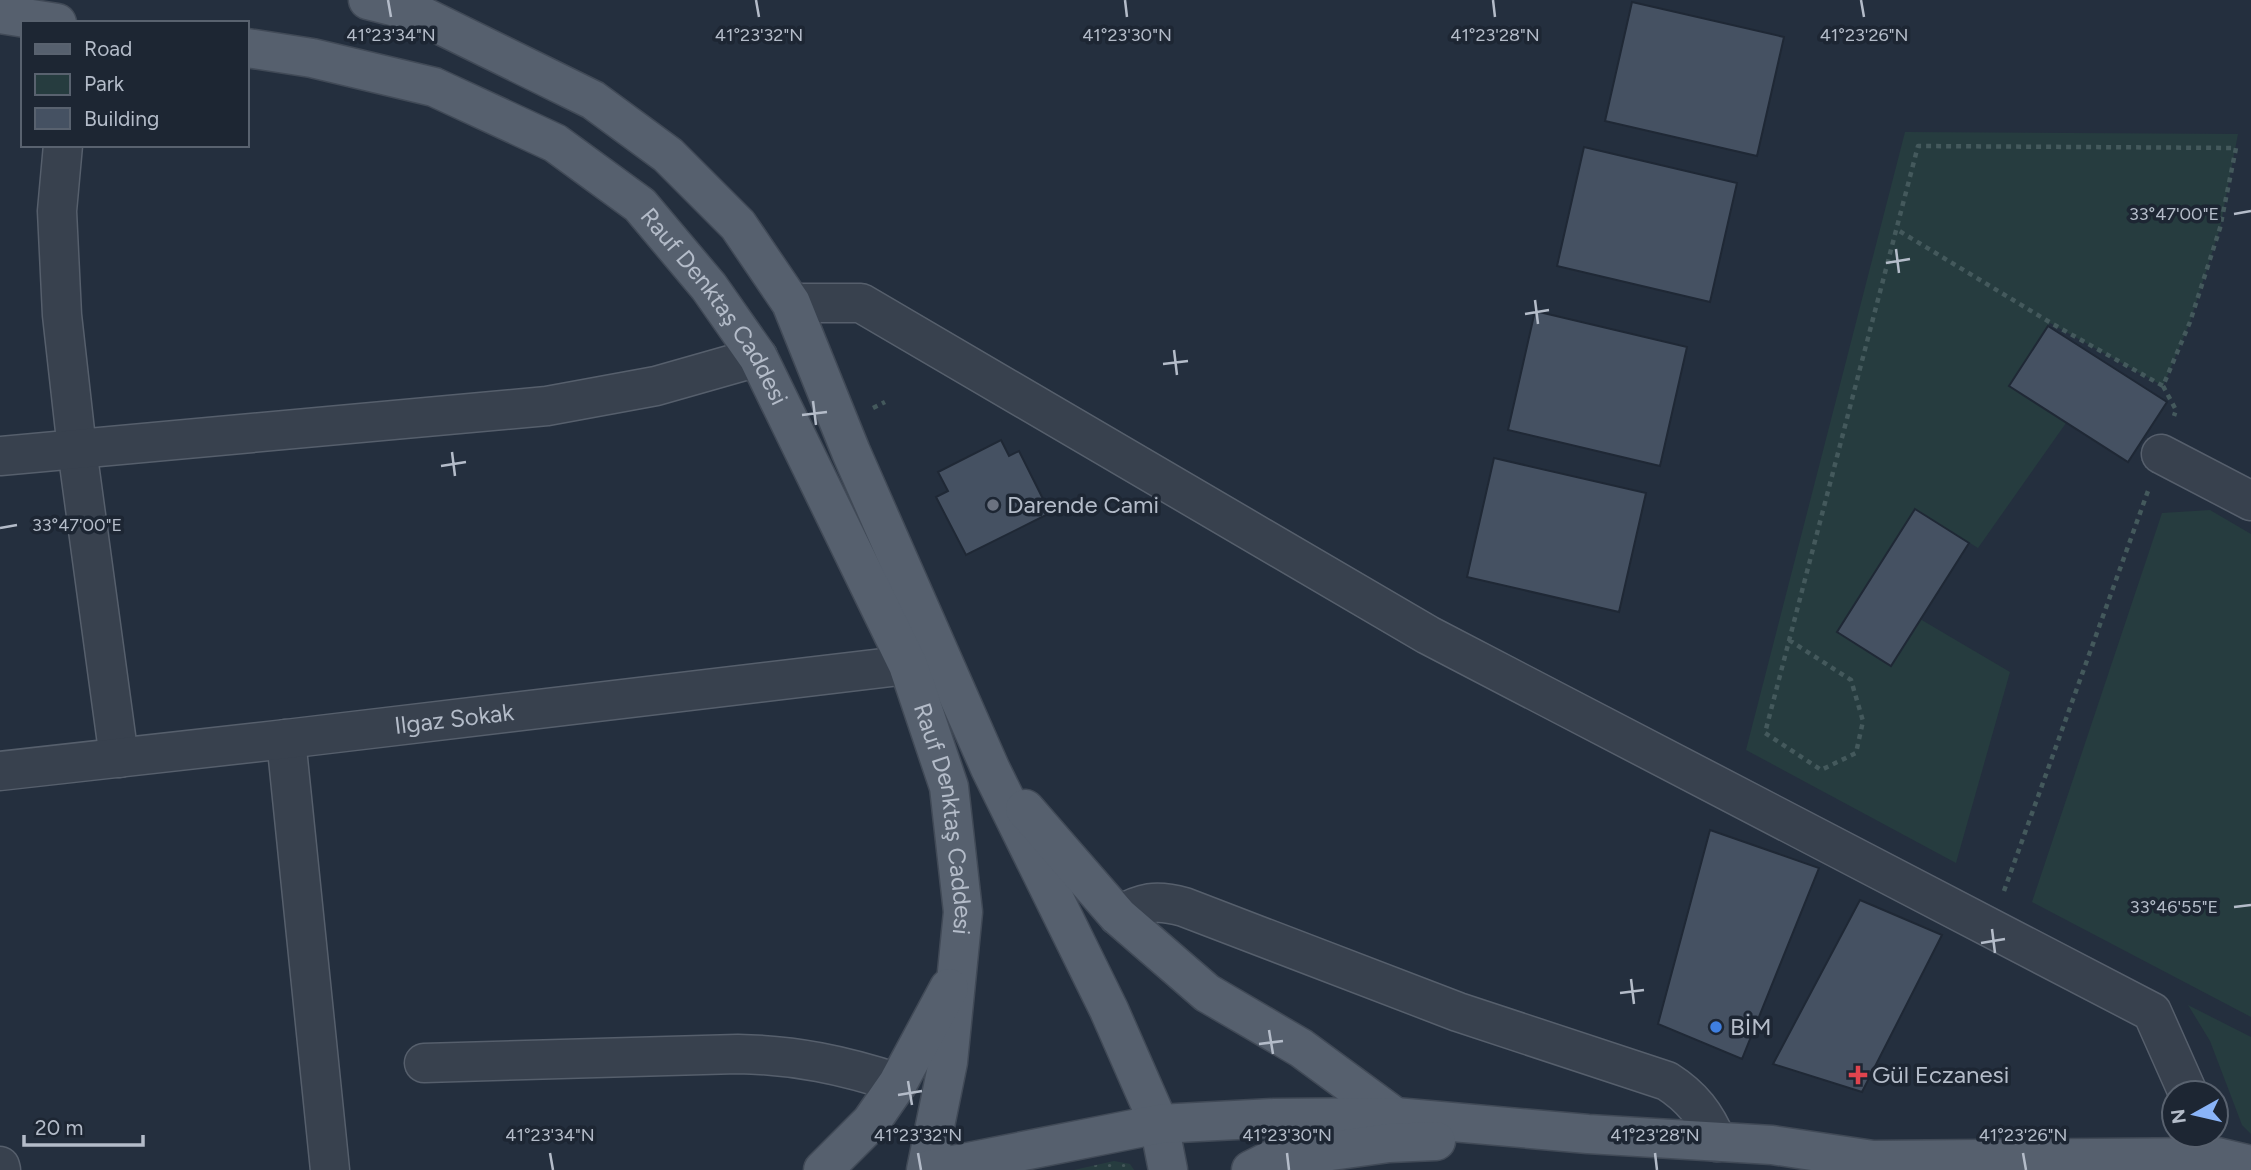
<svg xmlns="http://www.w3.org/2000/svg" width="2251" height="1170" font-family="Figtree,sans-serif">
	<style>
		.grass { fill: url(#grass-dots) }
		.park { fill: #263c3f }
		.building { fill: #455162; stroke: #1f2835; stroke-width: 2 }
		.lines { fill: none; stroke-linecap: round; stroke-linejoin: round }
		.minor-casing { stroke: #565f6c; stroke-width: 41 }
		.major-casing { stroke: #414a57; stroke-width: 41 }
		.path { stroke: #44595c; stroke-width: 4.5; stroke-dasharray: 5 5; stroke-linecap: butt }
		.minor { stroke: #38414e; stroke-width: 38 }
		.major { stroke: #56606e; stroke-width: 38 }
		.ticks { fill: none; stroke: #b4bcc9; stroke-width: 2.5 }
		.worship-dot { fill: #6b7280; stroke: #1d2633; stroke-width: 2.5 }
		.shop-dot { fill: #3f7fe0; stroke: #1d2633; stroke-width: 2.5 }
		.health-dot { fill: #e0444e; stroke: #1d2633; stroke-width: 2.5 }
		.labels { text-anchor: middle; stroke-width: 7; stroke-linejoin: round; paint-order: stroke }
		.street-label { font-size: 24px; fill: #b4bcc9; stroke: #1d2633 }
		.poi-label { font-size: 24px; fill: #b4bcc9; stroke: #1d2633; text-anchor: start }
		.ticks-label { font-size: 18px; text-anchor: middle; fill: #b4bcc9; stroke: #1d2633; stroke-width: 7; stroke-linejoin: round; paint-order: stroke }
	</style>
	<defs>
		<pattern id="grass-dots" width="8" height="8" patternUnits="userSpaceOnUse" patternTransform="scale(1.75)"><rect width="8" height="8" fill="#263c3f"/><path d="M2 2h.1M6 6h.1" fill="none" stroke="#435659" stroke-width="1.8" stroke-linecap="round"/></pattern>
	</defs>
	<rect width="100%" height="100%" fill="#242f3e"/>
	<path class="grass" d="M1114,1161L1130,1164L1134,1170H1074Z"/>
	<path class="park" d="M1905,132L2238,134L2220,228L2190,322L2163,386L2050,323L2009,386L2066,423L1978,548L1915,509L1837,632L1891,666L1920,619L2010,672L1956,863L1746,750Z
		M2210,510L2251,534V1017L2032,902L2162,513Z
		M2188,1005L2251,1037V1134L2242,1125L2210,1041Z"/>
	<path class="building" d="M1632,2L1784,37L1757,156L1605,121Z
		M1584,147L1737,183L1710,302L1557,266Z
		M1535,311L1687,347L1660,466L1508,430Z
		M2048,326L2167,402L2128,462L2009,386Z
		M1001,440L1009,456L1019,451L1050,513L966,555L936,497L948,491L938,472Z
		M1494,458L1646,493L1619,612L1467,577Z
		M1915,509L1969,543L1891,666L1837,632Z
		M1710,830L1819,868L1742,1059L1658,1024Z
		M1860,900L1942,935L1862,1092L1773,1064Z"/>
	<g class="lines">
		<g class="minor-casing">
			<g id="minor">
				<path d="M63,145L57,211L62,315L77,449L119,758"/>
				<path d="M791,303H861L1428,635L2152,1012L2188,1093"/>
				<path d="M2161,454L2251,501"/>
				<path d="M0,456L547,406L656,386L758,357"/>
				<path d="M286,739L330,1170"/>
				<path id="s1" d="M0,771L286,739L908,665"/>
				<path d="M1118,916C1142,902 1156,899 1184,907L1458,1012L1667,1081C1692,1097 1706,1115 1717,1142"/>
				<path d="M424,1063L738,1054C795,1055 843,1065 898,1083"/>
				<path d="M0,1166L1,1170"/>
			</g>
		</g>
		<g class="major-casing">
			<g id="major">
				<path d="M368,0L412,11L593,100L668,155L738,225L791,303L851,452L990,768L1109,1010L1159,1124L1168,1170"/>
				<path d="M0,14L57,23"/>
				<path id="s2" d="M247,48L312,58L434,87L555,143L640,205L709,287L758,357L908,665L949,787L963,912L948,1062L926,1170"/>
				<path d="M1025,809L1118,916L1207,993L1301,1048L1395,1117"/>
				<path d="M823,1170L871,1122L898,1083L949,988"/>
				<path d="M928,1170L1159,1124L1274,1118L1395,1117L1588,1134L1772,1145L1873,1160L2217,1157L2251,1165"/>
				<path d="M1251,1170L1273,1159L1389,1143L1436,1141"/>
			</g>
		</g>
		<path class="path" d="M2163,386L2176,410L2174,416
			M873,408L885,402
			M1789,640L1851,680L1863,721L1856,753L1821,770L1765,733C1816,537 1867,342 1918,146L2236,148L2220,228L2190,322L2163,386L2051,323L1896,229
			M2004,891L2148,491"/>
		<use href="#minor" class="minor"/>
		<use href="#major" class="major"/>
	</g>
	<path class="ticks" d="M388,0L391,17M756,0L759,17M1125,0L1127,17M1493,0L1495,17M1861,0L1864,17M2234,214L2251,211M1896,249L1899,273M1886,263L1910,259M1535,300L1538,324M1525,314L1549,310M1174,350L1177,375M1163,364L1188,361M813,401L816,425M802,415L827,412M452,452L455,476M441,466L466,462M0,528L17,525M2234,907L2251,905M1992,929L1995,953M1981,943L2005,939M1631,979L1634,1004M1620,993L1644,990M1269,1030L1273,1054M1259,1044L1283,1041M908,1081L912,1105M898,1095L922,1091M550,1153L553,1170M918,1153L921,1170M1287,1153L1289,1170M1655,1153L1657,1170M2023,1153L2026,1170"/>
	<circle class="worship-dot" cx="993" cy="505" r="7"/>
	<circle class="shop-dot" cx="1716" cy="1027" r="7"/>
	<path class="health-dot" d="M1854.5 1064.5h7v7h7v7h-7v7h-7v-7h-7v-7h7z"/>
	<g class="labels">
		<g class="street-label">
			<text dy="8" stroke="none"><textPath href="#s2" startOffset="556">Rauf Denktaş Caddesi</textPath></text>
			<text dy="8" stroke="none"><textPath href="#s1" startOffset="457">Ilgaz Sokak</textPath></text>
			<text dy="8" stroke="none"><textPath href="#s2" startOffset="1124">Rauf Denktaş Caddesi</textPath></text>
		</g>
		<g class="poi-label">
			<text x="1007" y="513">Darende Cami</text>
			<text x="1730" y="1035">BİM</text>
			<text x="1872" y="1083">Gül Eczanesi</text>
		</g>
	</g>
	<g class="ticks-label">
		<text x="391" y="41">41°23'34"N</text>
		<text x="759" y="41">41°23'32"N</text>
		<text x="1127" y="41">41°23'30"N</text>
		<text x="1495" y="41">41°23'28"N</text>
		<text x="1864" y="41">41°23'26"N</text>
		<text x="2174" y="220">33°47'00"E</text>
		<text x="77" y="531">33°47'00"E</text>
		<text x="2174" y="913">33°46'55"E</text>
		<text x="550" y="1141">41°23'34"N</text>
		<text x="918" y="1141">41°23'32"N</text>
		<text x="1287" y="1141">41°23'30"N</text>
		<text x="1655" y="1141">41°23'28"N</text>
		<text x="2023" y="1141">41°23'26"N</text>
	</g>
	<rect x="21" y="21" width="228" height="126" fill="#1d2633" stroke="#59626f" stroke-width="2"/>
	<rect x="35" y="44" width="35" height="10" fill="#56606e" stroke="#59626f" stroke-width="2"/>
	<text x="84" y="56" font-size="21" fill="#b4bcc9">Road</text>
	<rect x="35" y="74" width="35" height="21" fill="#263c3f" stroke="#59626f" stroke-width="2"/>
	<text x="84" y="91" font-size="21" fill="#b4bcc9">Park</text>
	<rect x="35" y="108" width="35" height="21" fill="#455162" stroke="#59626f" stroke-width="2"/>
	<text x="84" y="126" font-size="21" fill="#b4bcc9">Building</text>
	<g transform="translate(2195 1114) rotate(262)"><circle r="33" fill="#1d2633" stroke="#59626f" stroke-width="2"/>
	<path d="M0-5L12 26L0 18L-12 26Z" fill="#8ab4f8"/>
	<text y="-10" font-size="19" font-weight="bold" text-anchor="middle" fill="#b4bcc9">N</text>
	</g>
	<path d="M24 1135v10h119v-10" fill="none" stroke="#b4bcc9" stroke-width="3.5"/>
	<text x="35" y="1135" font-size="21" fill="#b4bcc9" stroke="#1d2633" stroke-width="5" paint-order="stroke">20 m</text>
</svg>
